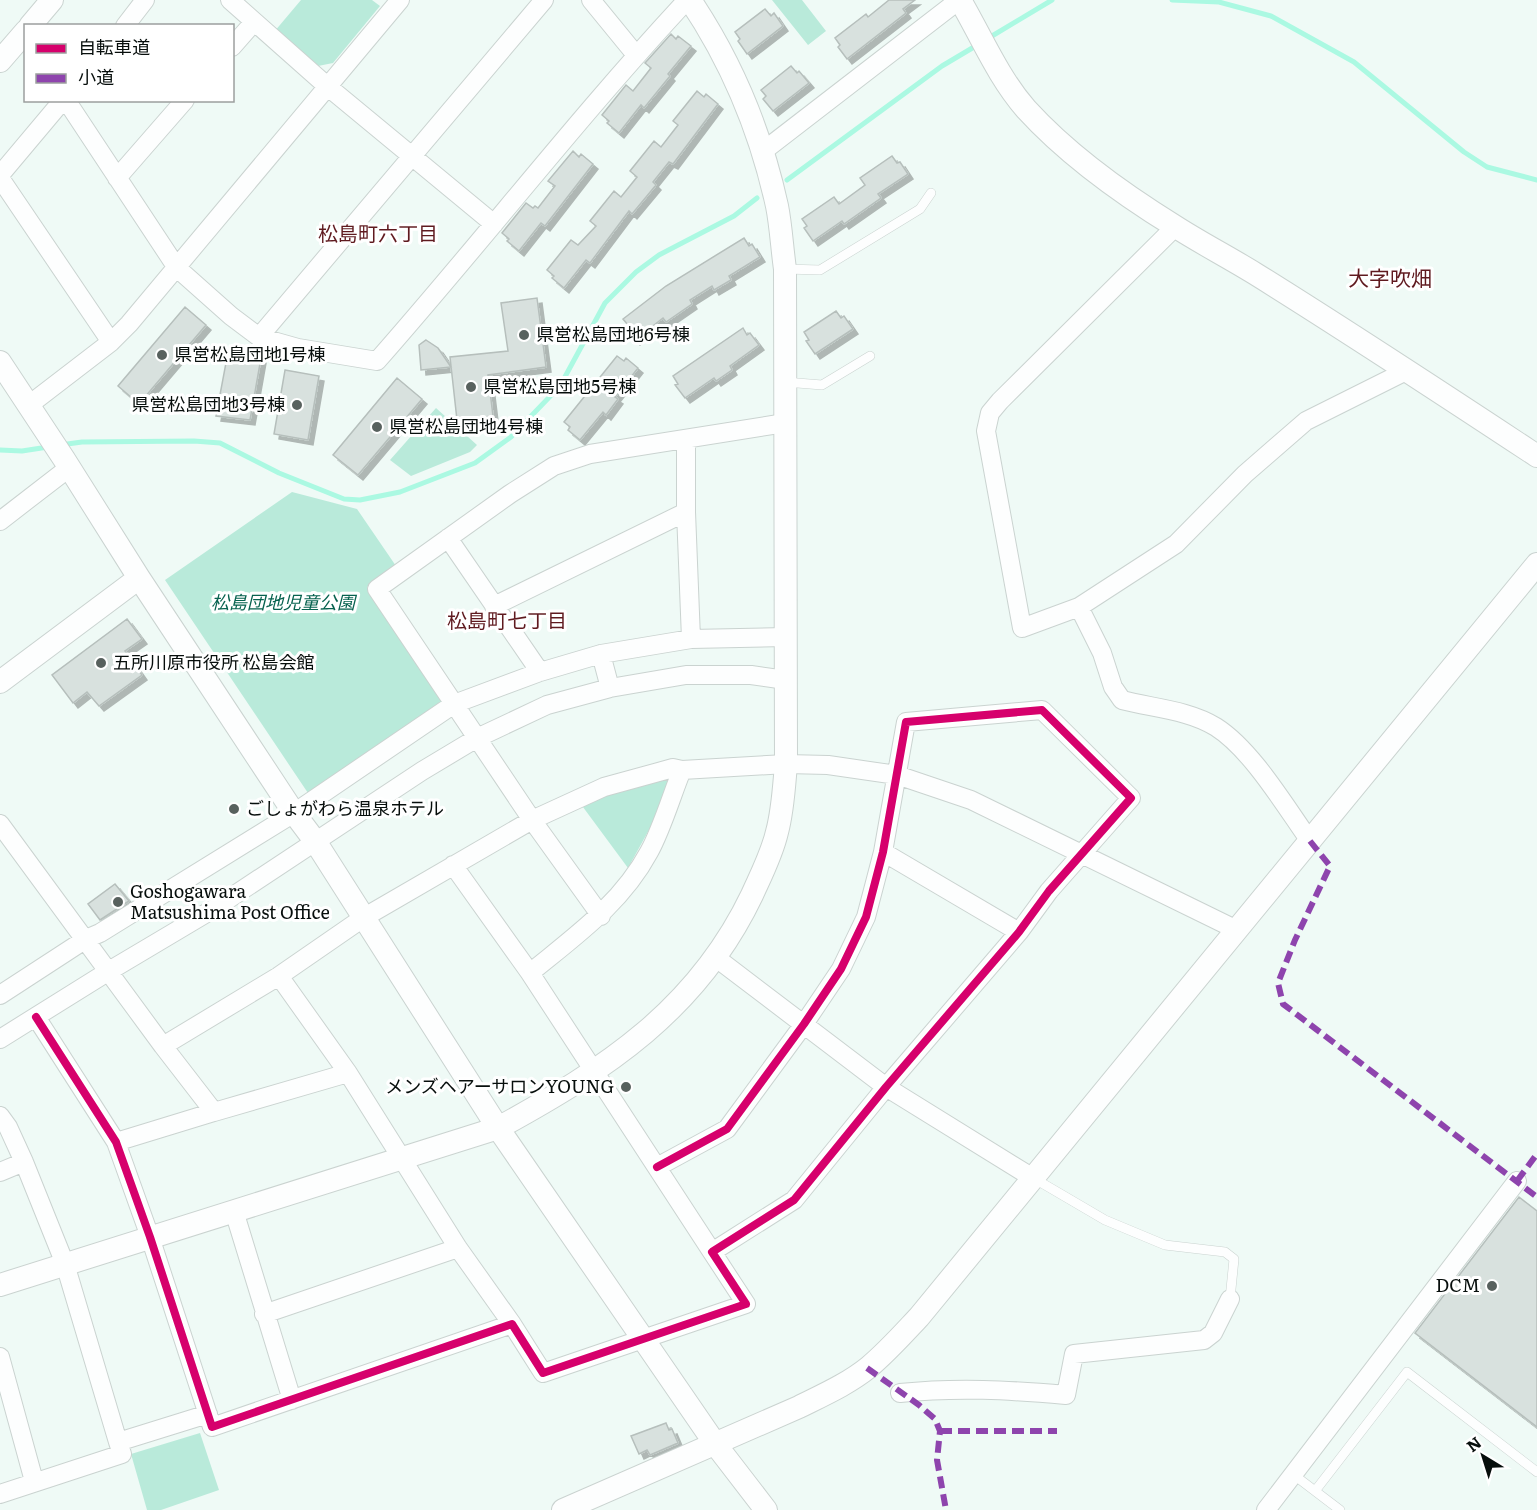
<svg xmlns="http://www.w3.org/2000/svg" width="1537" height="1510" font-family="Literata,'Noto Sans JP',serif">
	<style>
		.green { fill: #b9eada }
		.lines { fill: none; stroke-linecap: round; stroke-linejoin: round }
		.stream { stroke: #abf9e2; stroke-width: 5 }
		.building { fill: #d8e1de; stroke: #b6bfbc; stroke-width: 1.5; filter: url(#shadow) }
		.service-casing { stroke: #cad3d0; stroke-width: 10 }
		.minor-casing { stroke: #cad3d0; stroke-width: 20 }
		.tertiary-casing { stroke: #cad3d0; stroke-width: 24 }
		.service { stroke: #fdfefe; stroke-width: 9 }
		.minor { stroke: #fdfefe; stroke-width: 18 }
		.tertiary { stroke: #fdfefe; stroke-width: 22 }
		.quiet { stroke: #8e44ad; stroke-width: 6; stroke-dasharray: 12 6; stroke-linecap: butt }
		.cycleway-casing { stroke: #fff; stroke-width: 11 }
		.cycleway { stroke: #d6006c; stroke-width: 8 }
		.poi-dot { fill: #58615e; stroke: #fff; stroke-width: 2 }
		.labels { text-anchor: middle; stroke-width: 6; stroke-linejoin: round; paint-order: stroke }
		.poi-label { font-size: 18px; fill: #070e0c; stroke: #fff; text-anchor: start }
		.park-label { font-size: 18px; font-style: italic; fill: #07624f; stroke: #fff }
		.neighbourhood-label { font-size: 20px; fill: #5f1a1f; stroke: #fff }
		.quarter-label { font-size: 21px; fill: #5f1a1f; stroke: #fff }
	</style>
	<defs>
		<filter id="shadow"><feDropShadow dx="5" dy="5" stdDeviation="0" flood-color="#0004"/></filter>
	</defs>
	<rect width="100%" height="100%" fill="#effaf6"/>
	<path class="green" d="M301,0H372L380,6L333,63L318,66L274,32Z
		M772,0H802L826,31L808,45Z
		M436,408L477,445L470,452L411,476L390,460Z
		M292,492L357,509L396,566L367,587L444,703L310,796L165,580Z
		M672,776L650,828L628,868L580,803Z
		M200,1433L219,1490L161,1510H147L131,1454Z"/>
	<g class="lines">
		<path class="stream" d="M1172,0L1219,2L1271,16L1354,62L1464,152L1487,167L1537,180
			M987,39L1052,0
			M787,180L942,66L979,44
			M60,445L82,442L194,441L220,443L279,473L344,499L360,500L400,492L475,463L511,437L560,386L605,303L636,272L659,255L734,216L757,198
			M0,450L22,451L48,447"/>
	</g>
	<path class="building" d="M889,0H915L903,9L906,13L847,59L838,47L840,45L835,38L866,14L868,17Z
		M765,9L771,16L774,13L783,26L747,54L738,41L740,39L735,32Z
		M671,34L676,39L678,36L691,46L668,74L670,76L644,108L641,105L619,133L607,123L609,121L602,115L626,85L633,91L651,68L645,63Z
		M791,66L797,73L799,71L809,83L773,111L763,99L766,96L761,90Z
		M697,91L704,97L706,94L718,104L673,164L669,162L653,182L656,185L632,214L629,211L590,263L586,260L564,288L552,278L554,276L547,270L571,240L578,245L596,226L590,221L614,191L621,197L637,177L630,171L654,141L661,147L678,125L673,121Z
		M573,151L579,157L581,154L593,164L545,226L541,223L519,251L507,241L509,239L502,233L526,203L533,208L535,206L538,208L555,186L548,181Z
		M892,156L897,163L900,162L908,174L878,194L881,198L844,224L842,221L813,241L804,228L807,226L802,219L834,197L839,204L865,185L860,178Z
		M744,238L749,246L752,244L760,257L729,276L731,280L714,290L712,286L690,300L692,304L666,322L663,318L635,340L626,327L628,325L623,319L666,286Z
		M537,298L546,367L488,375L493,416L457,420L450,357L508,351L501,303Z
		M185,307L206,325L139,404L118,386Z
		M836,311L841,318L844,316L853,329L815,354L806,341L809,340L804,332Z
		M743,328L747,335L750,333L759,345L730,366L732,370L716,381L714,378L685,398L675,385L678,384L673,376Z
		M426,340L438,348L451,367L421,370L419,345Z
		M228,352L261,358L250,420L216,416Z
		M617,356L624,361L626,358L638,368L615,397L618,399L606,415L603,412L580,440L568,430L570,427L564,422Z
		M285,370L319,376L308,440L274,434Z
		M397,378L422,399L358,475L333,455Z
		M127,619L142,639L125,651L142,675L99,706L87,692L73,703L52,675Z
		M115,884L129,901L100,920L88,904Z
		M1519,1197L1537,1211V1427L1415,1333Z
		M666,1423L669,1430L672,1429L678,1443L650,1455L647,1450L639,1454L631,1436Z"/>
	<g class="lines">
		<g class="service-casing">
			<path id="service" d="M785,269L820,270L920,209L931,193
				M785,382L822,385L870,356
				M1035,1179L1105,1220L1165,1245L1225,1252L1234,1259L1230,1299
				M1294,1475L1340,1510
				M1315,1491L1407,1372L1537,1472"/>
		</g>
		<g class="minor-casing">
			<path id="minor" d="M230,0L327,86L494,224
				M591,0L636,55
				M125,26L145,0
				M232,47L254,22
				M66,100L177,268L231,316L259,337L298,348L377,361C482,242 579,116 687,0
				M762,152L959,0
				M0,175L63,100
				M0,178L111,342
				M117,178L185,100
				M1175,227L1000,401L990,413L986,431L1022,628L1079,607L1102,653L1113,687L1122,700C1152,708 1189,710 1216,727C1252,750 1285,806 1310,841
				M259,337L544,0
				M29,405L111,342L129,324L400,0
				M686,439V512L691,639
				M0,521L70,467
				M448,538L540,672
				M494,606L686,512
				M1079,607L1176,544L1245,474L1306,421L1408,370
				M601,654L610,688
				M0,824L163,1046L214,1112L348,1073L458,1248L512,1324
				M883,852L1019,932
				M453,865L530,973L712,1252
				M601,916L532,820L377,589L510,494L554,466L590,454L785,423
				M715,957L886,1087L1033,1178
				M530,973C575,936 621,904 649,852C662,829 672,794 682,770
				M279,976L348,1073
				M0,995L86,939L100,933L294,813L454,704L540,672L601,654L691,639L786,637
				M36,1017L116,1142L150,1237L212,1427L512,1324L543,1373L746,1304L712,1252L794,1200L886,1087L1019,932L1049,891L1131,798L1042,710L906,722L883,852L866,917L841,969L804,1024L727,1129L657,1167
				M0,1039L109,971L215,908L422,771L477,738L547,705L610,688L686,675H751L786,680
				M163,1046L279,976L363,918L532,820L604,787L673,768L682,770L786,764L828,765L897,775L971,800L1237,930
				M0,1116L8,1127L24,1162L65,1264L118,1442
				M116,1142L214,1112
				M0,1172L24,1162
				M234,1211L292,1400
				M264,1314L458,1248
				M0,1357L34,1481
				M900,1393C957,1387 1009,1390 1066,1395L1074,1354L1204,1340L1213,1333L1230,1299
				M0,1494L122,1454L118,1442L208,1414
				M1266,1510L1517,1181"/>
		</g>
		<g class="tertiary-casing">
			<path id="tertiary" d="M960,0C981,36 998,77 1026,109C1066,153 1124,195 1176,227C1201,243 1228,257 1254,273C1349,332 1443,394 1537,456
				M30,26L52,0
				M0,61L26,31
				M0,362L64,459L139,578L294,813L315,841L498,1128L716,1445L766,1510
				M0,682L139,578
				M0,1285L498,1128C606,1069 697,1010 752,895C761,875 772,854 777,832C783,810 784,786 786,764L785,269C782,248 781,226 777,206C761,133 731,61 690,0
				M563,1510L799,1407C823,1395 848,1384 869,1367C887,1352 903,1334 919,1317L1537,564"/>
		</g>
		<use href="#service" class="service"/>
		<use href="#minor" class="minor"/>
		<use href="#tertiary" class="tertiary"/>
		<path class="quiet" d="M1310,841L1330,866L1295,940L1278,983L1283,1004L1537,1197
			M1517,1181L1537,1154
			M867,1368L919,1405L935,1419L940,1431L937,1460L946,1510
			M940,1431H1057"/>
		<g class="cycleway-casing">
			<path id="cycleway" d="M36,1017L116,1142L150,1237L212,1427L512,1324L543,1373L746,1304L712,1252L794,1200L886,1087L1019,932L1049,891L1131,798L1042,710L906,722L883,852L866,917L841,969L804,1024L727,1129L657,1167"/>
		</g>
		<use href="#cycleway" class="cycleway"/>
	</g>
	<g class="poi-dot">
		<circle cx="524" cy="335" r="6"/>
		<circle cx="162" cy="355" r="6"/>
		<circle cx="471" cy="387" r="6"/>
		<circle cx="297" cy="405" r="6"/>
		<circle cx="377" cy="427" r="6"/>
		<circle cx="101" cy="663" r="6"/>
		<circle cx="234" cy="809" r="6"/>
		<circle cx="118" cy="902" r="6"/>
		<circle cx="626" cy="1087" r="6"/>
		<circle cx="1492" cy="1286" r="6"/>
	</g>
	<g class="labels">
		<g class="poi-label">
			<text x="536" y="341">県営松島団地6号棟</text>
			<text x="174" y="361">県営松島団地1号棟</text>
			<text x="483" y="393">県営松島団地5号棟</text>
			<text x="285" y="411" text-anchor="end">県営松島団地3号棟</text>
			<text x="389" y="433">県営松島団地4号棟</text>
			<text x="113" y="669">五所川原市役所 松島会館</text>
			<text x="246" y="815">ごしょがわら温泉ホテル</text>
			<text x="130" y="898">Goshogawara<tspan x="130" dy="21">Matsushima Post Office</tspan></text>
			<text x="614" y="1093" text-anchor="end">メンズヘアーサロンYOUNG</text>
			<text x="1480" y="1292" text-anchor="end">DCM</text>
		</g>
		<g class="park-label">
			<text x="283" y="609">松島団地児童公園</text>
		</g>
		<g class="neighbourhood-label">
			<text x="378" y="241">松島町六丁目</text>
			<text x="507" y="628">松島町七丁目</text>
		</g>
		<g class="quarter-label">
			<text x="1390" y="286">大字吹畑</text>
		</g>
	</g>
	<rect x="24" y="24" width="210" height="78" fill="#ffffff" stroke="#9c9f9e" stroke-width="1.5"/>
	<rect x="36" y="44" width="30" height="9" fill="#d6006c" stroke="#9c9f9e" stroke-width="1.5"/>
	<text x="78" y="54" font-size="18" fill="#070e0c">自転車道</text>
	<rect x="36" y="74" width="30" height="9" fill="#8e44ad" stroke="#9c9f9e" stroke-width="1.5"/>
	<text x="78" y="84" font-size="18" fill="#070e0c">小道</text>
	<g transform="translate(1483 1456) rotate(322)" stroke="#ffffff" stroke-width="4.5" paint-order="stroke">
	<path d="M0-4.5L10 22L0 15L-10 22Z" fill="#070e0c"/>
	<text y="-9" font-size="16" font-weight="bold" text-anchor="middle" fill="#070e0c">N</text>
	</g>
</svg>
